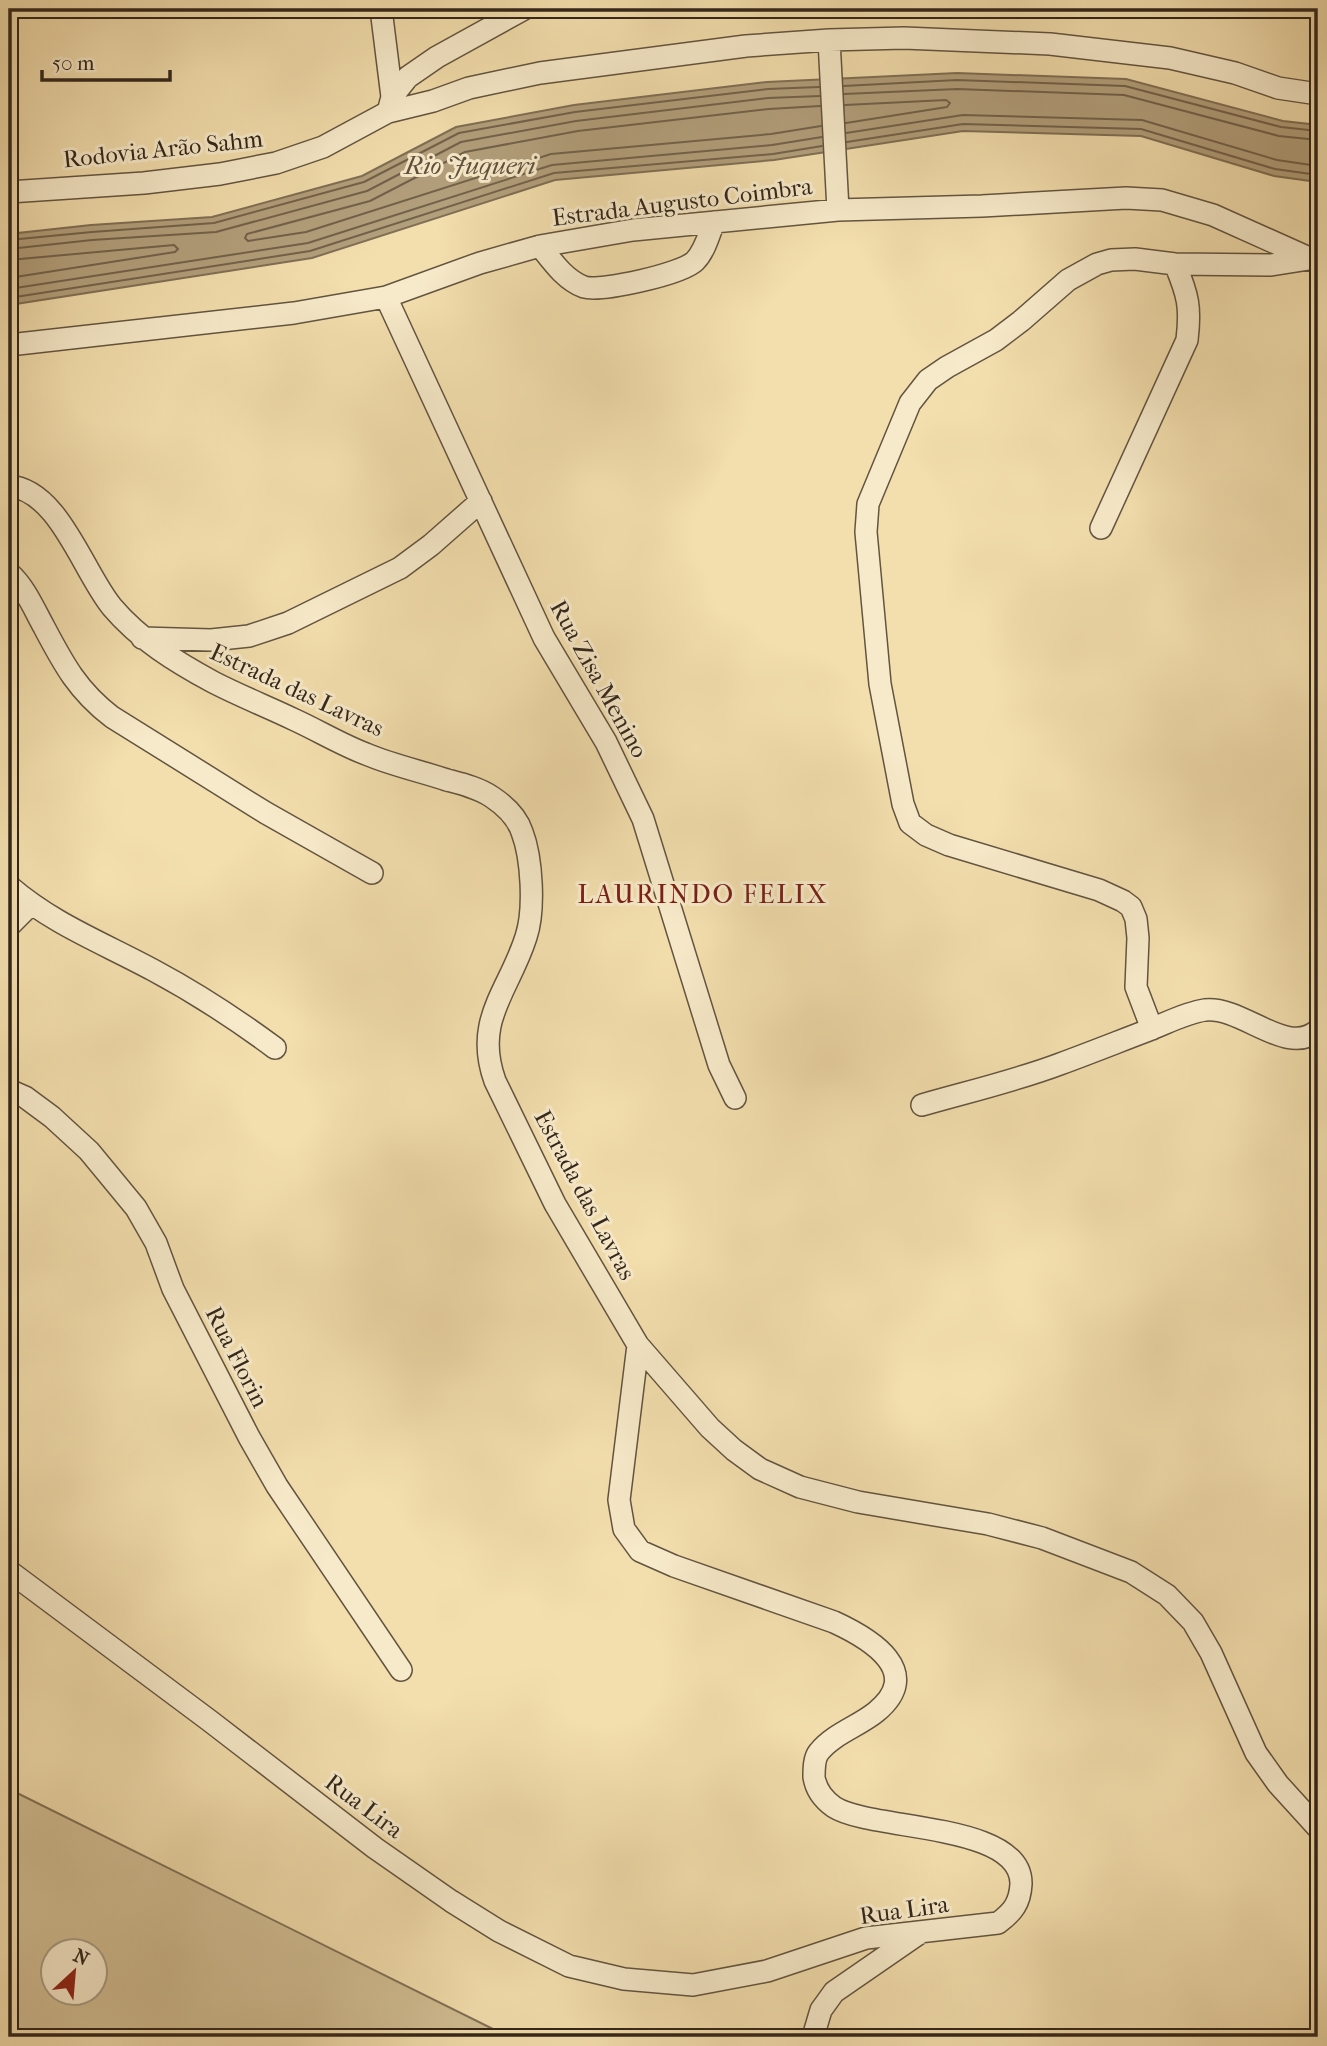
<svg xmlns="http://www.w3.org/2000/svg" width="1327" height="2046" font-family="'IM FELL French Canon',serif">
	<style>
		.green { fill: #d2bf94; stroke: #827258; stroke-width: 2; fill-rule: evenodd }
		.water { fill: #b29f7b; stroke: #7f6f55; stroke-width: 2 }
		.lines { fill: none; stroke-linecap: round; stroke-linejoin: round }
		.shore { stroke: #72624b; stroke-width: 2 }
		.minor-casing { stroke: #635440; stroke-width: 24 }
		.minor { stroke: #f7eaca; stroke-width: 21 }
		.labels { text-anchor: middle; stroke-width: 6; stroke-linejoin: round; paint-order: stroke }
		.street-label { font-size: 24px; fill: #33261b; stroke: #f7eaca }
		.water-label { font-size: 26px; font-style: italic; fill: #5f503d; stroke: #f7eaca }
		.neighbourhood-label { font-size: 26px; letter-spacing: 2px; fill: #7a1f14; stroke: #f7eaca }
	</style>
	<rect width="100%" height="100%" fill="#f3dead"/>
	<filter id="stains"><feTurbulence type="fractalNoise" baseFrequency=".00286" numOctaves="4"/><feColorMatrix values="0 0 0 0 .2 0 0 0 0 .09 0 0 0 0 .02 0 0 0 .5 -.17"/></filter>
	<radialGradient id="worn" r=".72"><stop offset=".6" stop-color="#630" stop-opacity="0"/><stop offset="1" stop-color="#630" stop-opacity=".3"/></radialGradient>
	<path class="green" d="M9,1789L501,2033L518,2037H9ZM52,1952H94V1994H52Z"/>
	<path class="water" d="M957,73L1126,79L1283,121L1318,125V182L1274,176L1141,136L963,131L774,160L555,180L312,258L9,305V234L91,225L212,217L362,176L456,127L574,105L767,82Z"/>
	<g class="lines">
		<path class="shore" d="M844,86L957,80L1125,86L1281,127L1318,131
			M844,94L957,89L1124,95L1279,136L1318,140
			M845,105L946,100L950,103L947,107L846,123
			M820,106L769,109L578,131L465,152L370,201L247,234L245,238L248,241L306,232L551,154L771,134L821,126
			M846,133L963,115L1142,120L1277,160L1318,166
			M847,142L963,124L1141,129L1275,169L1318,175
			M9,240L92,232L214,223L364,182L459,133L575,112L768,89L819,87
			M9,249L92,240L216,232L367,191L461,142L576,121L768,98L820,96
			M9,260L174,245L178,249L175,252L9,278
			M9,289L308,243L552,165L772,145L822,137
			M9,298L310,251L554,173L773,154L822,146"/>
		<g class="minor-casing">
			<path id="minor" d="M381,9L392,97
				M829,40L838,210
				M388,112L392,97L408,77L437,57L524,9
				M9,192L144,183L220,174L276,163L323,147L388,112L433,101L469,88L540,73L746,46L829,40L904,38L1050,44L1170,58L1235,73L1278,88L1318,94
				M540,246C552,261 565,280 584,287C601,292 682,274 695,261C705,251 709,234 714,222
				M386,297L544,638L606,742L643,819L719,1065L735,1098
				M9,345L294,313L386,297L480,263L540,246L633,230L838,210L982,206L1126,198L1162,200L1213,215L1318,262
				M9,486C59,490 83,572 112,607C140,640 176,662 213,682C240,696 268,707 295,720C319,731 342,745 366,754C392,765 420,771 447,780C462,784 479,788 492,797C504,805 517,817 522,832C532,858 535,910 526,937C509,991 473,1020 495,1081L555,1204L638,1345L710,1428L734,1450L760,1469L800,1487L858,1502L988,1524L1042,1538L1131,1572L1167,1595L1193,1622L1211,1653L1256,1753L1278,1784L1318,1828
				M1101,528L1187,340C1191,307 1188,295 1175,264
				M9,573C25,587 34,609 44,627C64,665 78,691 112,717L266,813L372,873
				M142,638L211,640L249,636L288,623L400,568L431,545L481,501
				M9,886C53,924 101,942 153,970C196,993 236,1019 275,1048
				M9,926L30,905
				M1152,1029L1136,987L1138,938L1136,919L1131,907L1123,901L1099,890L949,845L926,835L910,823L903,804L880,684L866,532L868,504L910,403L928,380L947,367L996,340L1021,321L1068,280L1097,264L1111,260L1135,259L1175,264L1271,265L1309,259
				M9,1090L25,1097L52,1117L89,1151L136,1208L156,1243L173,1289L249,1437L277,1486L401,1670
				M922,1105C967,1092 1015,1081 1060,1064C1090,1053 1120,1041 1149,1030C1167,1023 1185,1013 1205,1010C1243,1006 1287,1058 1318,1030
				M9,1571L210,1721L375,1848L451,1901L499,1931L569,1966L624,1979L693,1985L767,1971L866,1938L998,1923C1013,1912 1020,1903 1021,1884C1022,1822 871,1831 834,1807C824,1800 816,1790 814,1777C814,1769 814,1758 819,1752C833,1734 859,1726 876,1712C925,1672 871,1639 834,1622L674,1566L640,1551L624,1529L619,1500L638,1345
				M813,2037L821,2010L834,1992L921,1932"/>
		</g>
		<use href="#minor" class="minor"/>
	</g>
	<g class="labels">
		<g class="street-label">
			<text transform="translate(163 149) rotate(-6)" y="8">Rodovia Arão Sahm</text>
			<text transform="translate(682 202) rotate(-7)" y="8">Estrada Augusto Coimbra</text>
			<text transform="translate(599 679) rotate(61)" y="8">Rua Zisa Menino</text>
			<text transform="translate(297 690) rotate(25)" y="8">Estrada das Lavras</text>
			<text transform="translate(585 1195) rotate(62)" y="8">Estrada das Lavras</text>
			<text transform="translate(237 1357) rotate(63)" y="8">Rua Florin</text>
			<text transform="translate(364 1806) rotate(37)" y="8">Rua Lira</text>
			<text transform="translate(904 1910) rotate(-8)" y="8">Rua Lira</text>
		</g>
		<g class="water-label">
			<text x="470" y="174">Rio Juqueri</text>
		</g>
		<g class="neighbourhood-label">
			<text x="703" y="903">LAURINDO FELIX</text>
		</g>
	</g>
	<rect width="1327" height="2046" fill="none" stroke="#f3dead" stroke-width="35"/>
	<rect x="10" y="10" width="1306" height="2025" fill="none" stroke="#33261b" stroke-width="3.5"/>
	<rect x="18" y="18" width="1292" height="2011" fill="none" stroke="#33261b" stroke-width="2"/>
	<g transform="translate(74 1972) rotate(26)"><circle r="33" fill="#f7eaca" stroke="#a99c84" stroke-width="2"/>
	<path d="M0-5L12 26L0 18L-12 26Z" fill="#8f2418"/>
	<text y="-10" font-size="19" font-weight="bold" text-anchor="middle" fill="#33261b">N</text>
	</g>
	<path d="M42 70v10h128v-10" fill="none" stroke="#33261b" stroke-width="3.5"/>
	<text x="52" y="70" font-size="21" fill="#33261b" stroke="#f7eaca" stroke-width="5" paint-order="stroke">50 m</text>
	<rect width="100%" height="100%" filter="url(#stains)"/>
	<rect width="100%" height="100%" fill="url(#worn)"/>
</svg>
